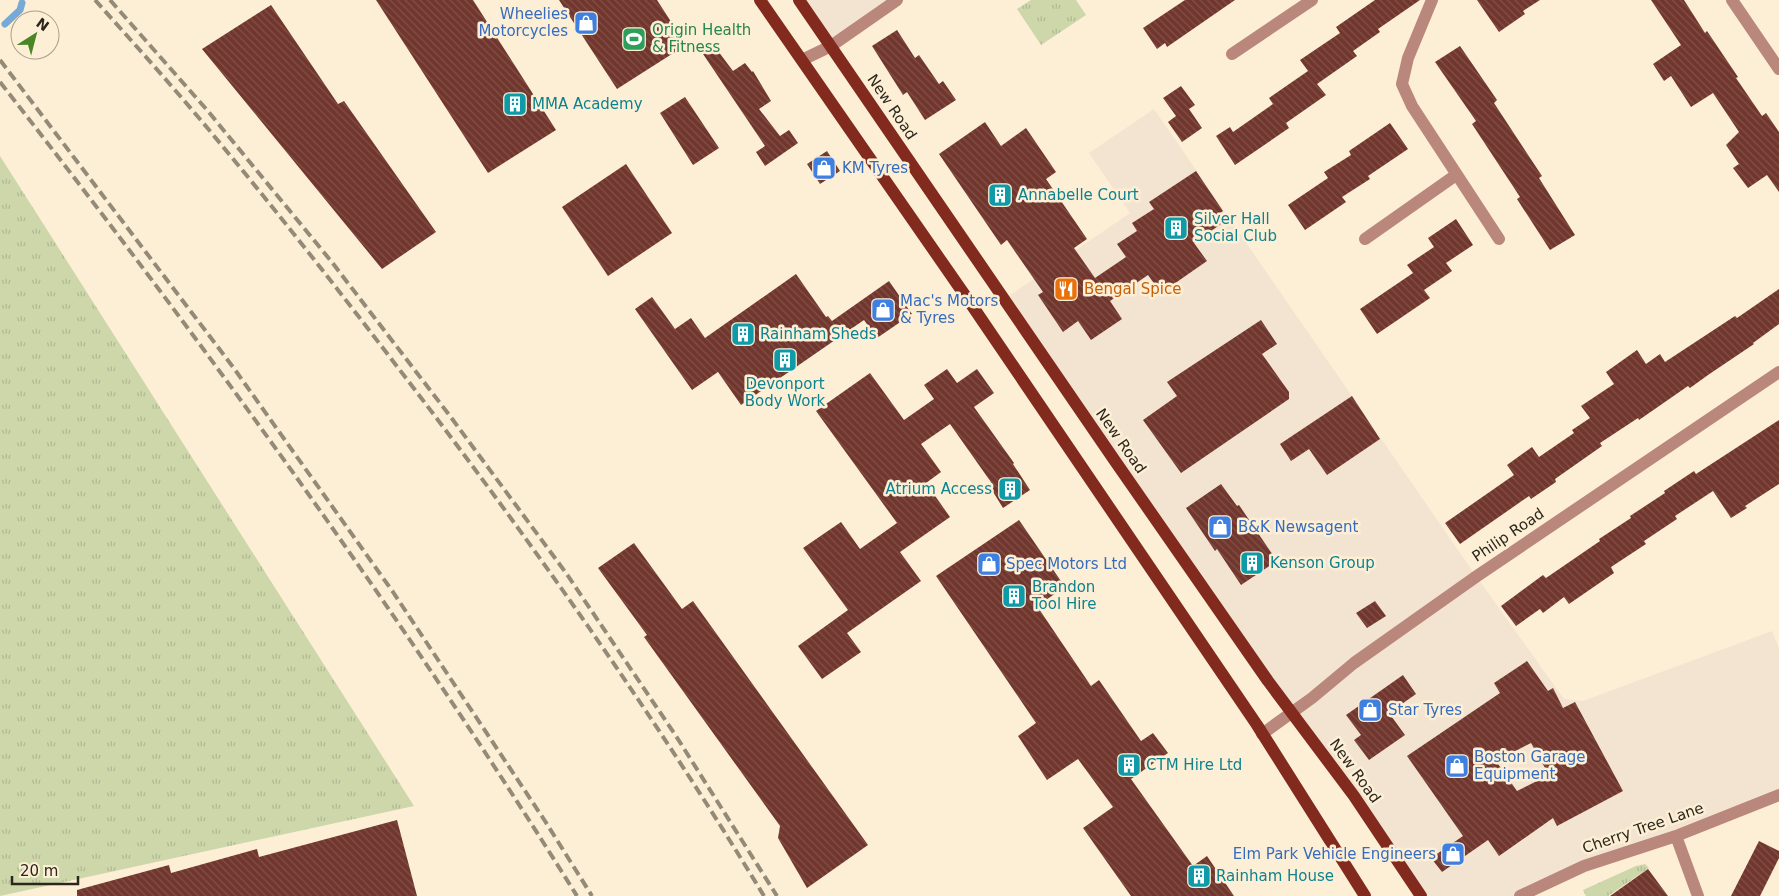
<svg xmlns="http://www.w3.org/2000/svg" width="1779" height="896" font-family="'DejaVu Sans',sans-serif">
	<style>
		.commercial { fill: #f3e4d1 }
		.grass { fill: url(#grass-tufts) }
		.lines { fill: none; stroke-linecap: round; stroke-linejoin: round }
		.stream { stroke: #77a9d6; stroke-width: 7 }
		.building { fill: url(#building-back-hatch); fill-rule: evenodd }
		.minor { stroke: #ba877d; stroke-width: 12 }
		.major { stroke: #812a1d; stroke-width: 12 }
		.rail { stroke: #948a78; stroke-width: 4; stroke-dasharray: 10 5; stroke-linecap: butt }
		.labels { text-anchor: middle; stroke-width: 5; stroke-linejoin: round; paint-order: stroke }
		.shop-label { font-size: 15px; fill: #366cbe; stroke: #fdefd5; text-anchor: start }
		.leisure-label { font-size: 15px; fill: #27864d; stroke: #fdefd5; text-anchor: start }
		.culture-label { font-size: 15px; fill: #0d838f; stroke: #fdefd5; text-anchor: start }
		.street-label { font-size: 15px; fill: #2c271d; stroke: #fdefd5 }
		.food-label { font-size: 15px; fill: #c56008; stroke: #fdefd5; text-anchor: start }
	</style>
	<defs>
		<pattern id="grass-tufts" width="24" height="20" patternUnits="userSpaceOnUse" patternTransform="scale(1.25)"><rect width="24" height="20" fill="#cdd7aa"/><path d="M3 7l-1-3M5 7V3M7 7l1-3M15 17l-1-3M17 17v-4M19 17l1-3" fill="none" stroke="#b0b992"/></pattern>
		<pattern id="building-back-hatch" width="6" height="6" patternUnits="userSpaceOnUse" patternTransform="scale(1.25)"><rect width="6" height="6" fill="#71362d"/><path d="M-1 5l2 2M0 0l6 6M5-1l2 2" fill="none" stroke="#815149"/></pattern>
	</defs>
	<rect width="100%" height="100%" fill="#fdefd5"/>
	<path class="commercial" d="M799,0H897L831,46Z
		M1154,109L1469,566L1564,699L1583,701L1772,631L1779,648V795L1520,896H1418L1003,300L1130,213L1089,153Z"/>
	<path class="grass" d="M1031,0H1076L1086,15L1041,45L1017,9Z
		M0,156L414,806L0,896Z
		M1645,864L1649,868L1608,896H1586L1583,890L1636,866Z"/>
	<g class="lines">
		<path class="stream" d="M5,24L20,10L22,3"/>
	</g>
	<path class="building" d="M376,0H473L556,130L488,173Z
		M559,0H657L686,45L617,89Z
		M1185,0H1235L1167,47L1165,43L1157,49L1143,28Z
		M1375,0H1420L1378,29L1380,32L1353,51L1357,56L1317,84L1326,95L1286,123L1289,128L1235,165L1216,136L1230,127L1233,132L1273,104L1269,98L1308,71L1300,60L1340,33L1336,27Z
		M1477,0H1540L1523,11L1525,14L1499,32Z
		M1651,0H1684L1705,33L1707,31L1738,77L1736,78L1762,116L1766,113L1779,132V192L1767,175L1748,188L1733,168L1739,164L1726,145L1739,132L1713,93L1691,107L1671,76L1664,81L1653,64L1681,45Z
		M271,5L338,104L344,101L436,232L382,269L202,49Z
		M897,30L915,58L919,55L939,84L943,81L956,100L925,120L907,92L903,95L872,46Z
		M712,43L733,71L745,63L752,72L753,71L771,101L759,109L780,136L789,130L798,143L765,166L756,152L765,146L701,51Z
		M1460,46L1497,100L1494,103L1542,176L1539,178L1575,235L1550,250L1517,199L1520,197L1472,124L1476,121L1435,62Z
		M1181,86L1195,105L1189,109L1202,128L1182,142L1168,122L1176,116L1163,98Z
		M685,97L719,148L693,165L660,113Z
		M985,122L1001,146L1026,128L1056,172L1046,179L1087,239L1074,248L1095,278L1126,257L1117,244L1137,231L1132,223L1154,209L1149,202L1196,171L1223,211L1216,216L1221,224L1194,243L1207,261L1161,293L1148,275L1110,301L1122,319L1091,340L1078,321L1063,332L1038,295L1043,292L1007,240L1001,245L939,154Z
		M1390,123L1408,149L1368,176L1370,179L1342,197L1346,202L1305,230L1288,205L1328,178L1324,172L1351,155L1349,151Z
		M827,151L840,171L820,184L807,164Z
		M626,164L672,233L608,276L562,207Z
		M1456,219L1473,245L1446,263L1452,271L1424,290L1430,298L1377,334L1360,309L1413,273L1407,265L1434,247L1428,238Z
		M796,274L826,317L828,316L832,321L889,281L912,314L877,338L864,320L741,405L718,372L692,390L635,309L652,297L675,329L691,318L705,338Z
		M1779,289V324L1753,343L1754,344L1708,375L1690,388L1688,386L1639,420L1638,418L1600,443L1602,446L1555,479L1556,482L1531,499L1529,496L1460,544L1445,523L1514,475L1507,465L1532,447L1539,457L1574,433L1572,430L1590,418L1581,406L1614,384L1606,372L1637,350L1646,364L1660,354L1665,362L1735,316L1737,318Z
		M1261,320L1277,344L1262,354L1289,392V399L1181,473L1143,420L1177,396L1167,382Z
		M947,369L957,383L977,369L994,393L974,407L1014,463L1013,464L1030,490L1003,508L990,487L993,485L950,424L921,444L941,472L926,483L950,517L900,552L921,581L847,633L861,652L822,679L798,646L848,610L803,548L841,522L860,549L897,523L816,411L870,373L904,420L934,399L924,385Z
		M1352,396L1380,439L1327,475L1309,449L1291,461L1280,444Z
		M1779,420V484L1745,506L1747,508L1731,518L1713,491L1675,516L1677,519L1644,541L1646,544L1611,567L1614,573L1569,604L1564,597L1543,613L1540,609L1516,626L1501,606L1543,575L1546,578L1600,541L1599,539L1631,518L1630,516L1665,493L1664,491L1694,471L1696,474Z
		M1221,484L1237,506L1239,505L1277,561L1241,585L1217,549L1215,551L1186,508Z
		M1019,520L1065,587L1037,606L1091,686L1099,680L1141,741L1153,733L1168,753L1131,779L1193,866L1207,856L1234,896H1131L1083,828L1113,807L1078,759L1047,780L1018,736L1036,723L936,576Z
		M634,543L682,609L693,601L868,845L807,888L778,838L780,826L644,637L647,635L598,568Z
		M1375,601L1386,616L1367,628L1356,613Z
		M1527,661L1548,691L1553,688L1563,708L1575,702L1623,791L1557,826L1553,818L1499,856L1488,840L1442,872L1431,858L1463,836L1407,756L1500,693L1494,683ZM1531,743L1549,775L1517,791L1496,761Z
		M1403,675L1416,694L1389,713L1405,735L1369,760L1354,740L1361,735L1346,715Z
		M397,820L417,896H77V890L169,865L171,873L257,849L259,857Z
		M1759,841L1779,851V858L1760,896H1731Z
		M1648,869L1668,896H1610Z"/>
	<g class="lines">
		<path class="minor" d="M1432,0L1408,58L1402,84L1412,106L1499,239
			M1732,0L1779,69
			M1232,54L1312,0
			M802,60L831,46L897,0
			M1365,239L1456,175
			M1262,734L1312,698L1354,663L1477,576L1779,372
			M1676,836L1698,896
			M1520,896L1584,866L1676,836L1779,795"/>
		<path class="major" d="M760,0L971,304L1257,725L1365,896
			M799,0L1115,461L1268,681L1354,796L1421,896"/>
		<path class="rail" d="M95,0C130,39 165,78 199,118C268,200 334,284 399,369C529,538 653,713 764,896
			M110,0L207,110L331,261L450,416L566,573L676,736L777,896
			M0,60L233,367L393,592L545,821L592,896
			M0,82C205,344 401,614 577,896"/>
	</g>
	<defs>
		<g id="shop-square" transform="scale(1.25)"><rect x="-9" y="-9" width="18" height="18" rx="4" fill="#3f7fe0" stroke="#fdefd5"/><path d="M-5-2.5h2.3a2.7 3.5 0 0 1 5.4 0H5L5.5 6h-11ZM-1.5-2.5h3a1.5 2.3 0 0 0-3 0Z" fill="#fff"/></g>
		<g id="stadium-square" transform="scale(1.25)"><rect x="-9" y="-9" width="18" height="18" rx="4" fill="#2e9e5b" stroke="#fdefd5"/><path d="M0-5a6.5 5 0 1 0 0 10a6.5 5 0 1 0 0-10ZM-3.5-1.8h7v3.6h-7Z" fill="#fff"/></g>
		<g id="building-square" transform="scale(1.25)"><rect x="-9" y="-9" width="18" height="18" rx="4" fill="#0f9aa8" stroke="#fdefd5"/><path d="M-4-6H4V6H1V3H-1V6H-4ZM-2.5-4.3h1.7v1.8h-1.7ZM.8-4.3h1.7v1.8H.8ZM-2.5-1h1.7V.8h-1.7ZM.8-1h1.7V.8H.8Z" fill="#fff"/></g>
		<g id="restaurant-square" transform="scale(1.25)"><rect x="-9" y="-9" width="18" height="18" rx="4" fill="#e8710a" stroke="#fdefd5"/><path d="M-5-6h1v4h1v-4h1v4h1v-4h1v5L-1.5 .5V6h-2V.5L-5-1ZM5-6V6H3V1.5H1.5Q1.5-4 5-6Z" fill="#fff"/></g>
	</defs>
	<g fill-rule="evenodd">
		<use href="#shop-square" x="586" y="23"/>
		<use href="#stadium-square" x="634" y="39"/>
		<use href="#building-square" x="515" y="104"/>
		<use href="#shop-square" x="824" y="168"/>
		<use href="#building-square" x="1000" y="195"/>
		<use href="#building-square" x="1176" y="228"/>
		<use href="#restaurant-square" x="1066" y="289"/>
		<use href="#shop-square" x="883" y="310"/>
		<use href="#building-square" x="743" y="334"/>
		<use href="#building-square" x="785" y="360"/>
		<use href="#building-square" x="1010" y="489"/>
		<use href="#shop-square" x="1220" y="527"/>
		<use href="#building-square" x="1252" y="563"/>
		<use href="#shop-square" x="989" y="564"/>
		<use href="#building-square" x="1014" y="596"/>
		<use href="#shop-square" x="1370" y="710"/>
		<use href="#building-square" x="1129" y="765"/>
		<use href="#shop-square" x="1457" y="766"/>
		<use href="#shop-square" x="1453" y="854"/>
		<use href="#building-square" x="1199" y="876"/>
	</g>
	<g class="labels">
		<g class="shop-label">
			<text x="568" y="19" text-anchor="end">Wheelies<tspan x="568" dy="17">Motorcycles</tspan></text>
			<text x="842" y="173">KM Tyres</text>
			<text x="900" y="306">Mac's Motors<tspan x="900" dy="17">&amp; Tyres</tspan></text>
			<text x="1238" y="532">B&amp;K Newsagent</text>
			<text x="1006" y="569">Spec Motors Ltd</text>
			<text x="1388" y="715">Star Tyres</text>
			<text x="1474" y="762">Boston Garage<tspan x="1474" dy="17">Equipment</tspan></text>
			<text x="1436" y="859" text-anchor="end">Elm Park Vehicle Engineers</text>
		</g>
		<g class="leisure-label">
			<text x="652" y="35">Origin Health<tspan x="652" dy="17">&amp; Fitness</tspan></text>
		</g>
		<g class="culture-label">
			<text x="532" y="109">MMA Academy</text>
			<text x="1018" y="200">Annabelle Court</text>
			<text x="1194" y="224">Silver Hall<tspan x="1194" dy="17">Social Club</tspan></text>
			<text x="760" y="339">Rainham Sheds</text>
			<text x="785" y="389" text-anchor="middle">Devonport<tspan x="785" dy="17">Body Work</tspan></text>
			<text x="992" y="494" text-anchor="end">Atrium Access</text>
			<text x="1270" y="568">Kenson Group</text>
			<text x="1032" y="592">Brandon<tspan x="1032" dy="17">Tool Hire</tspan></text>
			<text x="1146" y="770">CTM Hire Ltd</text>
			<text x="1216" y="881">Rainham House</text>
		</g>
		<g class="street-label">
			<text transform="translate(892 107) rotate(56)" y="5">New Road</text>
			<text transform="translate(1121 441) rotate(55)" y="5">New Road</text>
			<text transform="translate(1508 535) rotate(-34)" y="5">Philip Road</text>
			<text transform="translate(1355 771) rotate(54)" y="5">New Road</text>
			<text transform="translate(1643 828) rotate(-19)" y="5">Cherry Tree Lane</text>
		</g>
		<g class="food-label">
			<text x="1084" y="294">Bengal Spice</text>
		</g>
	</g>
	<g transform="translate(35 35) rotate(36)"><circle r="24" fill="#fdefd5" stroke="#a99f8b"/>
	<path d="M0-4L9 19L0 12L-9 19Z" fill="#4a8625"/>
	<text y="-8" font-size="14" font-weight="bold" text-anchor="middle" fill="#2c271d">N</text>
	</g>
	<path d="M12 876v8h66v-8" fill="none" stroke="#2c271d" stroke-width="2.5"/>
	<text x="20" y="876" font-size="15" fill="#2c271d" stroke="#fdefd5" stroke-width="4" paint-order="stroke">20 m</text>
</svg>
